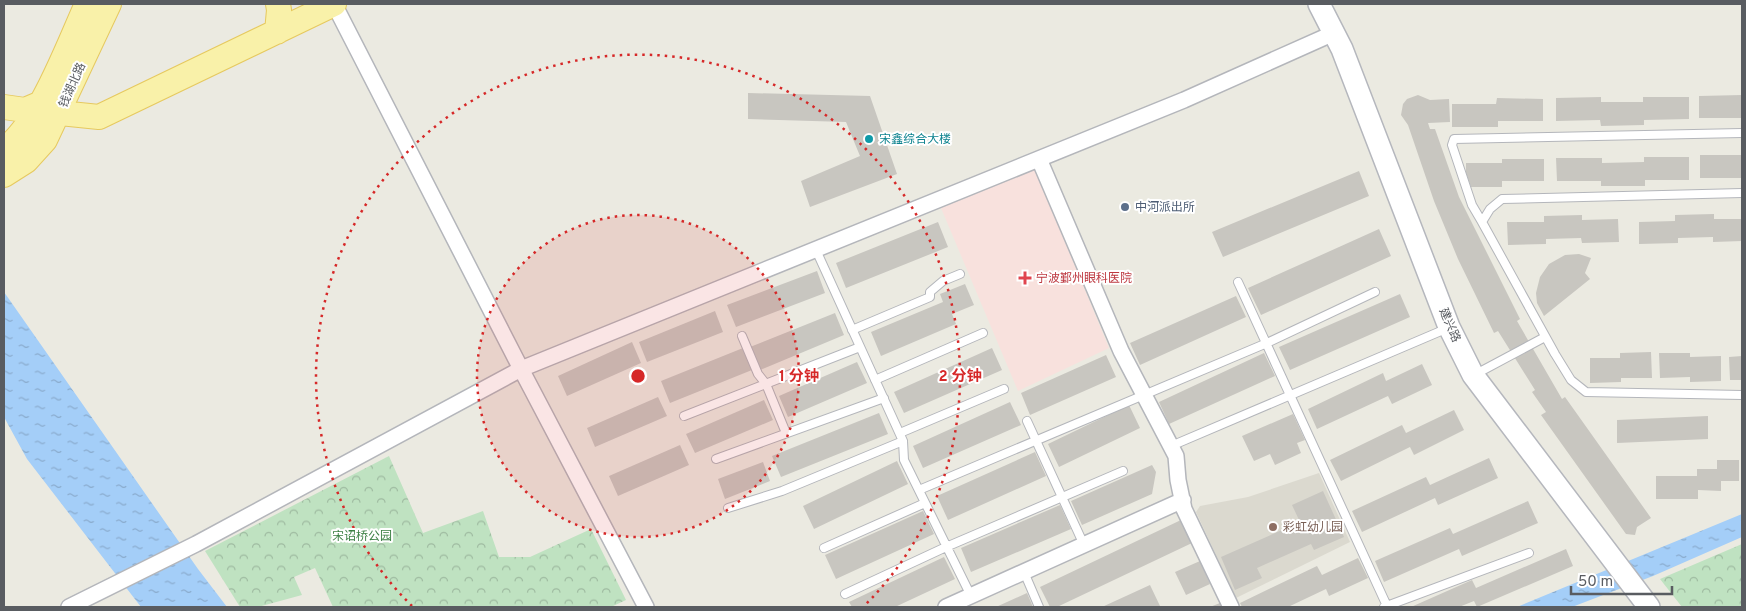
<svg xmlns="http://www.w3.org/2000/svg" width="1746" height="611" font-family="Overpass,'Noto Sans SC',sans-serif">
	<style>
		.education { fill: #dbd9cf }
		.medical { fill: #f8e1dd }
		.forest { fill: url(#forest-crowns) }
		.water { fill: url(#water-ripples) }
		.building { fill: #c8c6c0 }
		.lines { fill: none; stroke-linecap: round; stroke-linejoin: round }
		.lane-casing { stroke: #b4b6bb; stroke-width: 10 }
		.street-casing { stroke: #b4b6bb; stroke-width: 18 }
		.secondary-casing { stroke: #b5b7bd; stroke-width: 24 }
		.primary-casing { stroke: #e6c95f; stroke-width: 26 }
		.lane { stroke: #fff; stroke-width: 8 }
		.street { stroke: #fff; stroke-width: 15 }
		.secondary { stroke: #fff; stroke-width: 21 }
		.primary { stroke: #f9f1a9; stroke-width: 24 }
		.ring { fill: none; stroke: #d62828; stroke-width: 2.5; stroke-dasharray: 2.5 5 }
		.culture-dot { fill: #0f9aa8; stroke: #fff; stroke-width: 2 }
		.service-dot { fill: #5c6f8a; stroke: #fff; stroke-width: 2 }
		.health-dot { fill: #e0444e; stroke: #fff; stroke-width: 2 }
		.education-dot { fill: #8d6e63; stroke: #fff; stroke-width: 2 }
		.labels { text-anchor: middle; stroke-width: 4; stroke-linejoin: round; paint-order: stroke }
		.street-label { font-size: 12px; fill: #595c61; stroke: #fff }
		.culture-label { font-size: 12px; fill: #0d838f; stroke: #fff; text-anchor: start }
		.service-label { font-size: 12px; fill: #4e5e75; stroke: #fff; text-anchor: start }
		.health-label { font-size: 12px; fill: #be3a42; stroke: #fff; text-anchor: start }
		.education-label { font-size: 12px; fill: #785e54; stroke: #fff; text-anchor: start }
		.park-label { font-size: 12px; fill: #3a7f42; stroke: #fff }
		.centre { fill: #d62828; stroke: #fff; stroke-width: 2.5 }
		.ring-label { font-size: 15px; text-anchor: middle; font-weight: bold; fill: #d62828; stroke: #fff; stroke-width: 4; stroke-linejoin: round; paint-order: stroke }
	</style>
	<defs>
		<pattern id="forest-crowns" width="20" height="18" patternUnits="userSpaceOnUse" patternTransform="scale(1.25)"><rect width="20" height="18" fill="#bfe2c1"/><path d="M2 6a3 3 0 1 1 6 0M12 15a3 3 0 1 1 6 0" fill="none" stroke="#9ebaa0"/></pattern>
		<pattern id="water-ripples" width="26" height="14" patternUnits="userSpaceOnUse" patternTransform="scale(1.25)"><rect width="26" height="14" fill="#a4cef8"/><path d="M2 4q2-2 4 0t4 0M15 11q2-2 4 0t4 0" fill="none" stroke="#89aacc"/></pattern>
	</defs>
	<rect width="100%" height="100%" fill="#ebeae1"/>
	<path class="education" d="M1319,473L1350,542L1236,598L1196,512L1200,506L1248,497Z"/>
	<path class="medical" d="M1035,169L1109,348L1018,391L941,208Z"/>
	<path class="forest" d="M389,456L423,533L483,511L499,557H530L591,529L626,600L611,607H333L315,568L294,577L302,595L258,607H240L205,551Z
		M1742,544V607H1682L1660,579Z"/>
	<path class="water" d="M4,292L198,569L227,607H141L27,459L4,417Z
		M1742,514V537L1653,576L1572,607H1517Z"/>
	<path class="building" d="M748,93L870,96L897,174L810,207L801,181L860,156L846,122L748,119Z
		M1418,95L1430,100L1449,99L1450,122L1428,123L1430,129H1435L1459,197L1520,319L1517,321L1562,399L1565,397L1651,518L1637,527L1635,535L1626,534L1541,415L1546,412L1532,392L1535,390L1498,331L1494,333L1458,259L1434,201L1408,125L1401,115L1403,104L1407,99Z
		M1742,95V118H1699V96Z
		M1601,97V102H1643V97H1689V119L1644,120V125L1601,126L1600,120L1556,121V98Z
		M1497,98L1543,99V121H1498V127H1452V104H1496Z
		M1700,155H1742V178H1700Z
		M1644,157H1689V180H1645V186H1601V181H1557L1556,158H1602V163L1644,162Z
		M1502,159H1544V181H1502V187H1471L1466,173V163H1502Z
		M1359,171L1369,196L1223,257L1212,232Z
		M1714,214V219H1742V241L1713,242V237L1678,238V243L1639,244V222L1675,221V215Z
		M1582,215V220L1618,219L1619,242L1582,243L1581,238L1546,239V244L1508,245L1507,222H1544V216Z
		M938,222L948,247L846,288L836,263Z
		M1379,229L1391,256L1261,315L1248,288Z
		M1579,254L1591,258L1585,273L1590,279L1544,316L1537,303L1536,293L1540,277L1549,264L1565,255Z
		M817,271L825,293L736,327L727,305Z
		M965,284L974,305L952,314L956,324L881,356L871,332L943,302L940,294Z
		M1400,294L1410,317L1290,370L1279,347Z
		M1236,296L1246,317L1140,365L1130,343Z
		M715,311L723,332L647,362L639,342Z
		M835,313L844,335L760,370L750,347Z
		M632,342L641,363L567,396L558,376Z
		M743,348L752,370L670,403L661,381Z
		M992,348L1002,370L904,413L894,392Z
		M1651,352L1652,378H1621V382L1590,383V358H1620V353Z
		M1264,353L1275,376L1169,424L1159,402Z
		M1659,353H1690V357L1721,356V381L1690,382V377L1660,378Z
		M1106,355L1116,377L1030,415L1021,393Z
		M1742,356V380H1730L1729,357Z
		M857,362L867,383L788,417L779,396Z
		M1422,364L1432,385L1392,404L1388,396L1317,429L1308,409L1383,373L1386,381Z
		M658,397L667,416L595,447L587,428Z
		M764,400L773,420L695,453L686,434Z
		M1010,402L1021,425L923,468L913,446Z
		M1129,405L1140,428L1059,467L1048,444Z
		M1454,410L1464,430L1414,455L1410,447L1341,481L1330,460L1402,425L1406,433Z
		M879,413L888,434L781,477L772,456Z
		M1293,414L1305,440L1297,443L1301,453L1275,465L1270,454L1254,461L1242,436Z
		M1708,416V439L1617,443V420Z
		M680,445L689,465L618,496L609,476Z
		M1035,452L1046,476L948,520L937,496Z
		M1489,458L1498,478L1438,505L1435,498L1362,532L1352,511L1426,477L1430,485Z
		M1717,460H1739V481H1721V491L1698,490V499H1656V476H1697V469H1717Z
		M897,461L908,484L814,529L803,506Z
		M763,462L770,481L725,499L718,479Z
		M1152,465L1156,472L1152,494L1082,525L1071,501Z
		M1323,491L1344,537L1314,550L1311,544L1257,568L1262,578L1235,590L1221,557L1300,522L1292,505Z
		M1528,501L1538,523L1462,556L1459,549L1384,582L1375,561L1450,528L1453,534Z
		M1060,505L1071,529L971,572L961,548Z
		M923,511L934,534L836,579L825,555Z
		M1181,520L1192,543L1057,607H1050L1040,587Z
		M1566,549L1573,566L1477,607L1474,601L1459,607H1411L1472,580L1476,588Z
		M944,557L955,579L895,607H852L849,602Z
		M1358,558L1368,578L1329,596L1326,589L1288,607H1242L1240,603L1317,566L1322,575Z
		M1200,561L1210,584L1186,595L1175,572Z
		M1150,585L1160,606L1158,607H1102Z
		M1027,593L1033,607H996Z
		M1220,603L1222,607H1210Z"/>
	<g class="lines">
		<g class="lane-casing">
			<path id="lane" d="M1742,193L1502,199L1490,209L1482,222L1555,354L1571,380L1586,392L1742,395
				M1482,222L1472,205L1452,145L1454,139L1742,133
				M816,250L903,441L904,460L971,596
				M1238,282L1387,606
				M852,330L930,297V292L943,281L960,274
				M742,336L758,374L766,384L786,433
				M1474,375L1545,337
				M875,380L983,333
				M684,416L860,347
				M1027,421L1084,545
				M900,433L1004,389
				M1171,446L1448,328
				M716,459L884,398
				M919,490L1267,343L1375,292
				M728,508L782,491L903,441
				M824,548L925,503
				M1024,572L1039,607
				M845,594L946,547L1123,471
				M1384,607L1529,553"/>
		</g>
		<g class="street-casing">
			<path id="street" d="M334,4L521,369L646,607
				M1039,159L1121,351L1176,456L1178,480L1184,509L1231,607
				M69,607L196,544L521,369L1184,100L1334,33
				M946,607L1183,500"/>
		</g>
		<g class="secondary-casing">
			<path id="secondary" d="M1319,4L1342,49L1449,327L1473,375L1649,607"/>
		</g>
		<g class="primary-casing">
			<path id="primary" d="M277,32L279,10L278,4
				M4,107L25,110L39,104
				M60,113L99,117L334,4
				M4,150C41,121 67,48 87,4
				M4,175L26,161L45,140L109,4"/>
		</g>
		<use href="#lane" class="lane"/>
		<use href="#street" class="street"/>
		<use href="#secondary" class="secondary"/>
		<use href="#primary" class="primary"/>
	</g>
	<circle cx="638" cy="376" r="161" fill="#d62828" fill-opacity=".12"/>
	<g class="ring">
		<circle cx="638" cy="376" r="161"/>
		<path d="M412 606A322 322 0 1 1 864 606"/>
	</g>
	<circle class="culture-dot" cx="869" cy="139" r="5"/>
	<circle class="service-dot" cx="1125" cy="207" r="5"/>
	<path class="health-dot" d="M1022.5 270.5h5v5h5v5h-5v5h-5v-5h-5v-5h5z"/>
	<circle class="education-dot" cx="1273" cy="527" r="5"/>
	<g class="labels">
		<g class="street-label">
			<text transform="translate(72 85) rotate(-66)" y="4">钱湖北路</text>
			<text transform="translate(1450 325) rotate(67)" y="4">建兴路</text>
		</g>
		<g class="culture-label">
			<text x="879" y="143">宋鑫综合大楼</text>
		</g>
		<g class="service-label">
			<text x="1135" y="211">中河派出所</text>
		</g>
		<g class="health-label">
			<text x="1036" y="282">宁波鄞州眼科医院</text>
		</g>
		<g class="education-label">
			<text x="1283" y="531">彩虹幼儿园</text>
		</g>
		<g class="park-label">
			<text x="362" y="540">宋诏桥公园</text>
		</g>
	</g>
	<circle cx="638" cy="376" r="8" class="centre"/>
	<g class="ring-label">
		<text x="799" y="381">1 分钟</text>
		<text x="960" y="381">2 分钟</text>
	</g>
	<rect width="1746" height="611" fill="none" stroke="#595c61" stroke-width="10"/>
	<path d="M1571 586v8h101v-8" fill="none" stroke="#595c61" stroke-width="2.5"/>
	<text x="1578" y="586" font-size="15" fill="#595c61" stroke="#ffffff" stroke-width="4" paint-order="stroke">50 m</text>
</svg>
